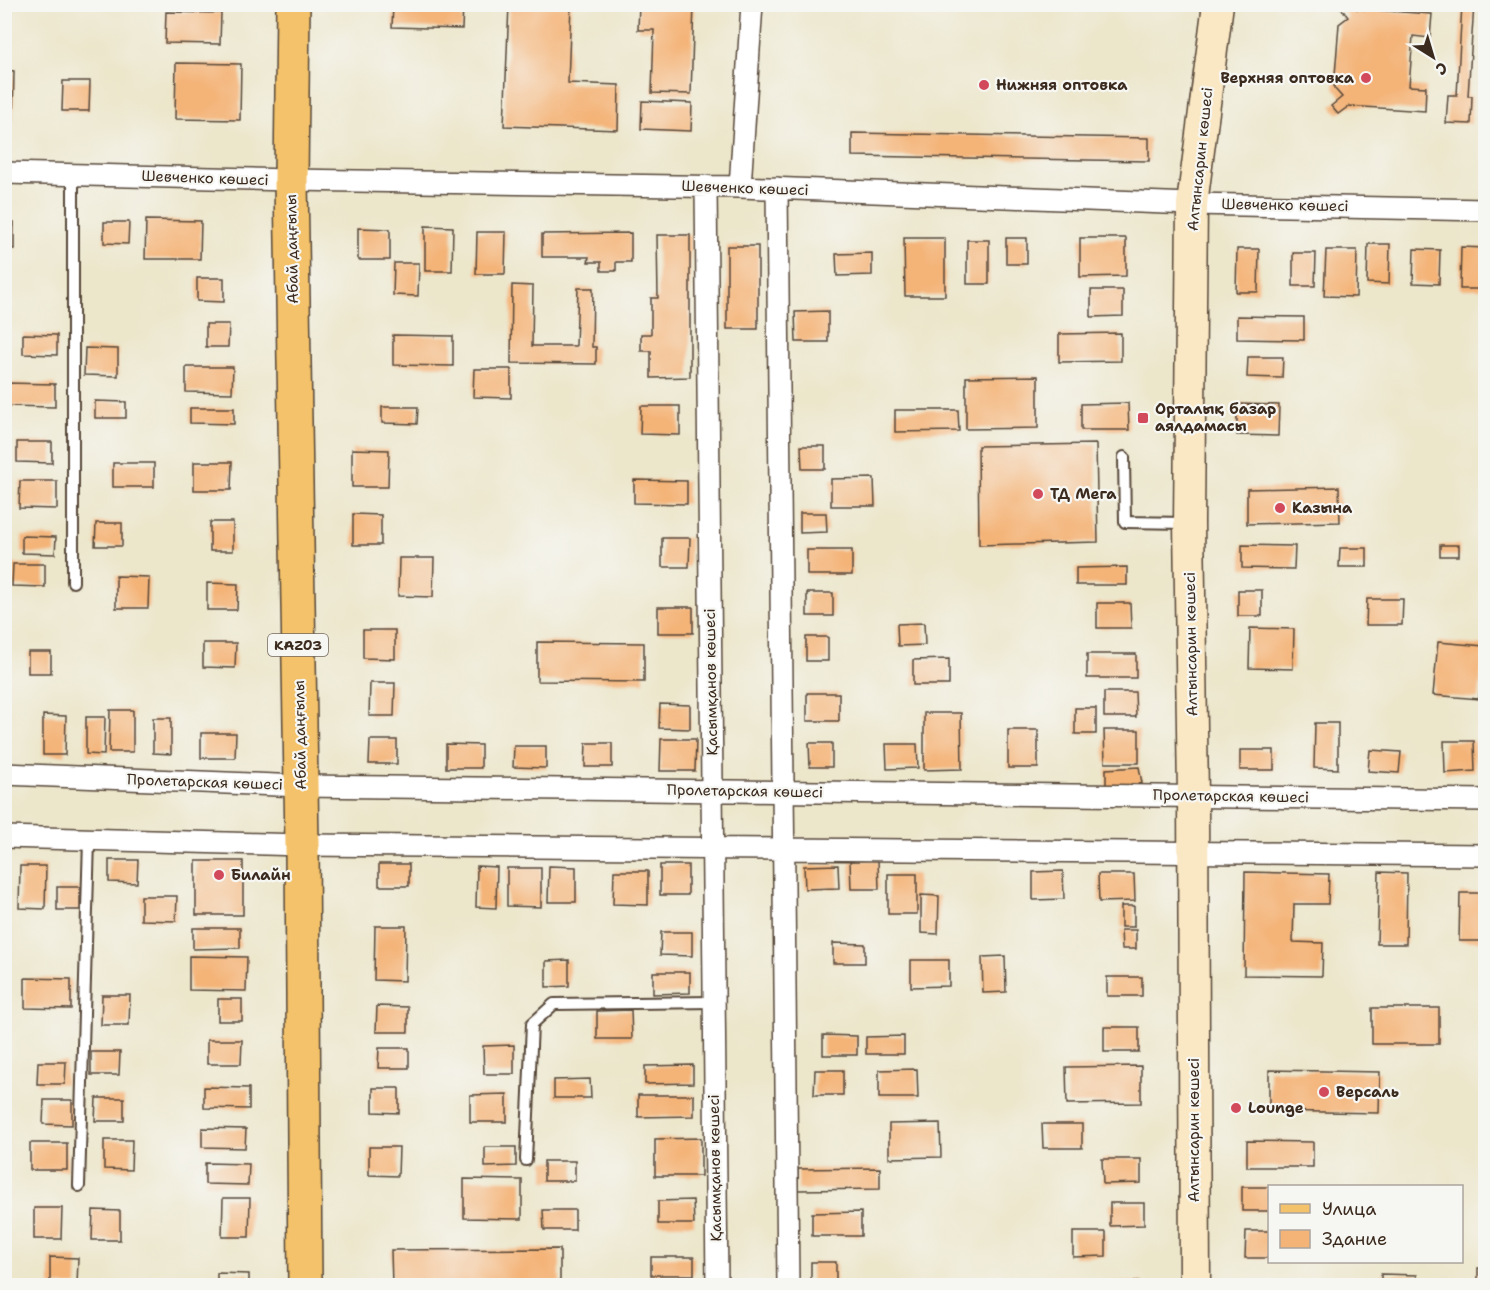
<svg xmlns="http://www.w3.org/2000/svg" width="1490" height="1290" font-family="'Shantell Sans',sans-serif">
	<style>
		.building { fill: #f4b478 }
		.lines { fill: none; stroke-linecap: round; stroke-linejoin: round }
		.lane-casing { stroke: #564638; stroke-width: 14 }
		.street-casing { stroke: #564638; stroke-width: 24 }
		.secondary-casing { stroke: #564638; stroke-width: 33 }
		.primary-casing { stroke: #564638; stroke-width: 36 }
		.lane { stroke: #fff; stroke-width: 10 }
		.street { stroke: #fff; stroke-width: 21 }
		.secondary { stroke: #fae7c3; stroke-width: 30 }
		.primary { stroke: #f3c26a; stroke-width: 33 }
		.poi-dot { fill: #d1495b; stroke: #f6f6f2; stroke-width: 2 }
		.labels { text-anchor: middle; stroke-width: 4.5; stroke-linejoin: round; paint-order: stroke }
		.shield { fill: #f6f6f2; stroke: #73675e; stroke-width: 1.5 }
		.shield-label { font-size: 14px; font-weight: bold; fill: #3b2a1e }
		.poi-label { font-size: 15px; font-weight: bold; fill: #3b2a1e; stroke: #f6f6f2; text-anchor: start }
		.street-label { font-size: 15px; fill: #3b2a1e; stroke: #f6f6f2 }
	</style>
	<rect width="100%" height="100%" fill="#f6f6f2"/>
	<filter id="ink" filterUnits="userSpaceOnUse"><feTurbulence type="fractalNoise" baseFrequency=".0167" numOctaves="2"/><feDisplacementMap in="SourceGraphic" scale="12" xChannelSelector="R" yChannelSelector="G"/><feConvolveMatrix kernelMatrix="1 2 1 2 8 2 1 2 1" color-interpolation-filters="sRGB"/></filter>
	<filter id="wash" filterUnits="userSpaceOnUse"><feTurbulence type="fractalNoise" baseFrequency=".008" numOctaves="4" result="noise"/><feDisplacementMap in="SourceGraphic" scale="24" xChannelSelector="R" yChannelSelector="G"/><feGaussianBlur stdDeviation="1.35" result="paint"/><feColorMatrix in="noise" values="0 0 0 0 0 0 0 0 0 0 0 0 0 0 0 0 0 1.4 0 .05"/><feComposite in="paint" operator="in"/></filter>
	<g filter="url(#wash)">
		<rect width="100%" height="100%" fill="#ece6cb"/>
		<g id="blocks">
			<path class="building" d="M424,4H463L462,29L392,27L393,5L424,6Z
				M509,4H571L568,83L619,85L618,130L504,126Z
				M639,4H694L691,94L652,93L654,30H638Z
				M1338,4H1354L1357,9L1432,14L1430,38L1413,36L1409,86L1426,87L1425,111L1349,106L1338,114L1331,106L1342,97L1334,88L1339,24L1348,17Z
				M1462,4H1474L1468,96H1472L1471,124L1446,123L1448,95H1457Z
				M166,12L221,13L220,44L165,43Z
				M176,63L241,64L240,120L175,119Z
				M4,70L14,71L13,120H4Z
				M63,81H90L89,111H62Z
				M642,101L692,103L691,131L641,129Z
				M852,133L1149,138V161L852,156Z
				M146,220L201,221L200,259H145Z
				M4,221L14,222V249H4Z
				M104,222H129L128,244L104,243Z
				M425,226L453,227L452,271H425Z
				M358,228L390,229V260H358Z
				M477,232H506L505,274H476Z
				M631,233V262H616V271H601V262H588L589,257H542V234Z
				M657,235H690V377L651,378V351H641V334H651V298H658Z
				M904,238H945V296H905Z
				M1006,238H1027V264H1006Z
				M1080,238H1126V276L1080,277Z
				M967,240H989V284H967Z
				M1368,244H1390L1389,284L1367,283Z
				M727,246H758V329H727Z
				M1461,247L1486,248V289H1460Z
				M1237,249H1259L1258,292H1236Z
				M1414,249L1440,250L1439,284L1413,283Z
				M1326,250H1357L1356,297L1324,296Z
				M872,253V275L837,276L836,254Z
				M1293,253H1316L1315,286H1293Z
				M394,263H419L418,296L393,295Z
				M197,278H224V302L197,301Z
				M512,285L533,286L532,346H576L578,288H593L592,347H596V364L511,363Z
				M1091,290H1123V316L1091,317Z
				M828,311V342H796L795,312Z
				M1237,316L1304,317V340L1237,339Z
				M206,324H229L228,347H206Z
				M1121,333V361L1059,362V334Z
				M23,334L57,335V355L23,354Z
				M393,335L453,336V366L393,365Z
				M85,348L118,349V376L84,375Z
				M1248,357H1283L1282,378L1247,377Z
				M186,367H233L232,393L186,392Z
				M474,369H511V398L473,397Z
				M1038,376V428L966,429V377Z
				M4,383L55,384V407L4,406Z
				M95,401L126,402V418H95Z
				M1128,403L1129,430H1081V404Z
				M1237,404L1279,405L1278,436L1237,435Z
				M641,406H680V435L640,434Z
				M382,407H418L417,424L382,423Z
				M190,408H234V424L190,423Z
				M895,410H958L959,431L895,432Z
				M17,442H52V463L17,462Z
				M1096,444L1098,542L979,545L978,446Z
				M801,446H825V469H802Z
				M352,449L389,450L388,487H352Z
				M194,462H232L231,490H194Z
				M113,463H154V487H113Z
				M874,478L875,506H831V479Z
				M634,480L687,481V504L634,503Z
				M20,481H57V509L19,508Z
				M1339,487L1340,522L1247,524V489Z
				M800,513H826L827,532L800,533Z
				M353,514L381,515V545H353Z
				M210,522H233V551H210Z
				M96,523H122V546H95Z
				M22,536L56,537L55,554L22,553Z
				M662,538H690L689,567H662Z
				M1242,545L1295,546L1294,569L1242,568Z
				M1440,545H1459V556H1440Z
				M1340,548H1367V567H1339Z
				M807,550H852V575H807Z
				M399,558H434L433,597L398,596Z
				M13,564H45V587L12,586Z
				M1127,567V585H1076V568Z
				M116,576L149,577L148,608H116Z
				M207,583L238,584L237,610H207Z
				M1238,590H1262V616H1238Z
				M807,593H833V616H807Z
				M1367,599H1403L1402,625H1366Z
				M1097,603H1130L1131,628H1097Z
				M658,607H693V633H658Z
				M924,623L925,645L898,646L897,624Z
				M1250,628L1294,629L1293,669L1249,668Z
				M363,630H395V659L363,658Z
				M806,637H828V661H806Z
				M537,642L644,643V682L537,681Z
				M1438,642L1484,646L1479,699L1433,695Z
				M203,643H236L235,668L203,667Z
				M28,652H51V673H28Z
				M1087,654H1136V678H1087Z
				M949,659V685H913V660Z
				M370,683H395L394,716H369Z
				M1104,692H1135L1136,717H1104Z
				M807,693H839V721H807Z
				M660,704L690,705V729L659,728Z
				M1075,708H1096V734H1075Z
				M110,710H133V752H109Z
				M924,713H961L962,769L924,770Z
				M43,715L66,716L65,755H43Z
				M86,717H105L104,755L86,754Z
				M153,718H171V754L153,753Z
				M1315,723H1338V769L1314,768Z
				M1008,730H1038V768H1008Z
				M1104,730H1139V763H1105Z
				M201,733H236L235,758H201Z
				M661,739H696L695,771H660Z
				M370,740H397V764H369Z
				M1444,741H1474L1475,771L1445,773Z
				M586,743H612V767H585Z
				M809,743H832V767H810Z
				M446,744L481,745V768H446Z
				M886,744H917L918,768L887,769Z
				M514,746H546V768L513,767Z
				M1240,750H1274V770H1240Z
				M1370,750L1401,752L1399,773L1368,771Z
				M1139,767L1142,783L1106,788V769Z
				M109,860H138L137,883L109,882Z
				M878,860L879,889H851L850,861Z
				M196,861H243V915H196Z
				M379,864H409V886H379Z
				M660,865H688V895H660Z
				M838,865L839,888L805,889L804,866Z
				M20,866H46L45,909L19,908Z
				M477,866L497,867L496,908L476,907Z
				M549,866L576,867V902H548Z
				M507,868H541V907L507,906Z
				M614,871H648V905L613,904Z
				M1063,871L1064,899L1033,900V872Z
				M1245,872L1329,874L1328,904H1294L1293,942L1323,943L1322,976L1244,975Z
				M1379,872L1407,873L1406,944H1377Z
				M888,874H917V914H888Z
				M1098,874H1134L1135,901L1099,902Z
				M57,887H80V910H57Z
				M1460,893H1483L1482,941H1459Z
				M921,895L939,896L938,934L921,933Z
				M141,896H177L176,921L141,920Z
				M1121,906H1134V927H1121Z
				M375,926H406L405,981L374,980Z
				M193,928H240V948L193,949Z
				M1121,930H1136V949H1122Z
				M661,932H692V956L660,955Z
				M833,943L865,944V963H833Z
				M189,956L247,957L246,991L189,990Z
				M1005,956L1006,992L983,993L982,957Z
				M569,960V986L546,987V961Z
				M911,960H949V986L911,987Z
				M653,972H690V993L653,994Z
				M1107,977H1142V996H1107Z
				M25,978L71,979V1009L25,1008Z
				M102,995H130L129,1025H101Z
				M218,999H242V1021H218Z
				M377,1006L408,1007V1032H376Z
				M1372,1008H1439V1044H1372Z
				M631,1010L632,1039H597V1011Z
				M1104,1027H1139V1052H1104Z
				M823,1035L857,1036V1055H823Z
				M904,1036V1054H866V1037Z
				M207,1040H242L241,1064H207Z
				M514,1045V1074H484L483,1046Z
				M379,1048H409V1068H378Z
				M91,1052H120L119,1075H91Z
				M38,1062H66L65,1084H37Z
				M693,1065V1083L645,1084V1066Z
				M1141,1066V1103L1067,1104L1066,1067Z
				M917,1069L918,1098H879V1070Z
				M815,1070H843V1095H814Z
				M1269,1070L1380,1072L1379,1113L1269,1111Z
				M590,1079L591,1098H554V1080Z
				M204,1087L249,1088V1109L204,1108Z
				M373,1088H399V1113L373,1112Z
				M507,1094V1122H470V1095Z
				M638,1095H694V1116L638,1117Z
				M96,1098H124V1121H95Z
				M44,1100H72V1125L43,1124Z
				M940,1123L941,1157L889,1158V1124Z
				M1042,1124H1082V1148H1043Z
				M202,1128L246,1129L245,1148L202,1147Z
				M701,1138V1176H655V1139Z
				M104,1140H132L131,1170L104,1169Z
				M1247,1141L1313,1142V1167H1247Z
				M30,1143H67V1170H30Z
				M369,1147H399L398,1176L369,1175Z
				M485,1147H516V1166L485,1167Z
				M1102,1159H1141V1183L1103,1184Z
				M544,1161H575V1181H544Z
				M205,1163L249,1164L248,1185L205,1184Z
				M880,1168V1189L798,1190V1169Z
				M464,1179L522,1180V1219L464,1218Z
				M1242,1187H1270V1211H1242Z
				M223,1198H250L249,1237H222Z
				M693,1200L694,1224H658V1201Z
				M1110,1203H1144V1225L1110,1226Z
				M34,1208H62L61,1239H34Z
				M93,1210L120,1211V1240H92Z
				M543,1210H575V1230H544Z
				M861,1212V1236H812V1213Z
				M1246,1231H1270V1258H1245Z
				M1073,1232H1106V1256L1073,1257Z
				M560,1249V1286H392L391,1250Z
				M50,1257L78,1258L77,1286H50Z
				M651,1257H694V1275H651Z
				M811,1262H836V1286H811Z
				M1478,1268H1486V1286H1478Z
				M217,1273L249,1274V1286H217Z
				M1381,1274L1417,1275V1286H1381Z
				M1111,1282H1142V1286H1111Z"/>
		</g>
	</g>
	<g filter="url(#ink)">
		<use href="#blocks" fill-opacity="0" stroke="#564638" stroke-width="1.5"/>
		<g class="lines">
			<g class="lane-casing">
				<path id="lane" d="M1124,457L1125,522L1186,523
					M73,582V174
					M526,1160L532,1024L554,1004L714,1002
					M79,1186L89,840"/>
			</g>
			<g class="street-casing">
				<path id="street" d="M4,173L291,180L740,187L1192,204L1486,210
					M706,186L717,1286
					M740,187L752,4
					M777,188L788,1286
					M4,774L301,786L1486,800
					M4,837L302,845L1486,855"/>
			</g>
			<g class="secondary-casing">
				<path id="secondary" d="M1195,1286L1193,796L1189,523L1192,204L1218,4"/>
			</g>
			<g class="primary-casing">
				<path id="primary" d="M293,4L291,180L302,845L305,1286"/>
			</g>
			<use href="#lane" class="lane"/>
			<use href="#street" class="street"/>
			<use href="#secondary" class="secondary"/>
			<use href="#primary" class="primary"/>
		</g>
	</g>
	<g class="poi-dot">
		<circle cx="1366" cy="78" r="6"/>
		<circle cx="984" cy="85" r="6"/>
		<rect x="1137" y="412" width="12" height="12" rx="3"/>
		<circle cx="1038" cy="494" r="6"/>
		<circle cx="1280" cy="508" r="6"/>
		<circle cx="219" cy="875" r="6"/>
		<circle cx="1324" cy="1092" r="6"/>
		<circle cx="1236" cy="1108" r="6"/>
	</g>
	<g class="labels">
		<rect class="shield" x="268" y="634" width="60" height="22" rx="4.5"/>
		<g class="shield-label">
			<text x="298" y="650">KАZ03</text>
		</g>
		<g class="poi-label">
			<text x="1354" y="83" text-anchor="end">Верхняя оптовка</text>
			<text x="996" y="90">Нижняя оптовка</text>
			<text x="1155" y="414">Орталық базар<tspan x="1155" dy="17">аялдамасы</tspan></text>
			<text x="1050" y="499">ТД Мега</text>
			<text x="1292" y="513">Казына</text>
			<text x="231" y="880">Билайн</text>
			<text x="1336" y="1097">Версаль</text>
			<text x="1248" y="1113">Lounge</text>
		</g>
		<g class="street-label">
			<text transform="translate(1200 159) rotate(-84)" y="5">Алтынсарин көшесі</text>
			<text transform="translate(205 178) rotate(2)" y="5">Шевченко көшесі</text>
			<text transform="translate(745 188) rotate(2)" y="5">Шевченко көшесі</text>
			<text transform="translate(1285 205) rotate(1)" y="5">Шевченко көшесі</text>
			<text transform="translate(292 249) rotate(-91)" y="5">Абай даңғылы</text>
			<text transform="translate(1191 644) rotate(-91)" y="5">Алтынсарин көшесі</text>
			<text transform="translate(711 682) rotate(-91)" y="5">Қасымқанов көшесі</text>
			<text transform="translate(300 735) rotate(-91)" y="5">Абай даңғылы</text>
			<text transform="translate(205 782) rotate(2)" y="5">Пролетарская көшесі</text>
			<text transform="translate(745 791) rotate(1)" y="5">Пролетарская көшесі</text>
			<text transform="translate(1231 796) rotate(1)" y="5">Пролетарская көшесі</text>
			<text transform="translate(1194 1130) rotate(-90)" y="5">Алтынсарин көшесі</text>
			<text transform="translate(715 1168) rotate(-91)" y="5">Қасымқанов көшесі</text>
		</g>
	</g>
	<rect width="1490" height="1290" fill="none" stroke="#f6f6f2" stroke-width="24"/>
	<rect x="1268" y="1185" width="195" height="78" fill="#f6f6f2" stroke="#aba49d" stroke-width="1.5"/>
	<rect x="1280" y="1204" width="30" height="9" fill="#f3c26a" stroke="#aba49d" stroke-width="1.5"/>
	<text x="1322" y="1215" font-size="18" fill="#3b2a1e">Улица</text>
	<rect x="1280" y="1230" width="30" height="18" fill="#f4b478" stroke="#aba49d" stroke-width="1.5"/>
	<text x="1322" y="1245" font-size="18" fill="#3b2a1e">Здание</text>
	<g transform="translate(1433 57) rotate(143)" stroke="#f6f6f2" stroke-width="4.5" paint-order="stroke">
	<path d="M0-4.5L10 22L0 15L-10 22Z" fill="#3b2a1e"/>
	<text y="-9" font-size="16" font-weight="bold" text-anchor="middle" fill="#3b2a1e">С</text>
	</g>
</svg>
